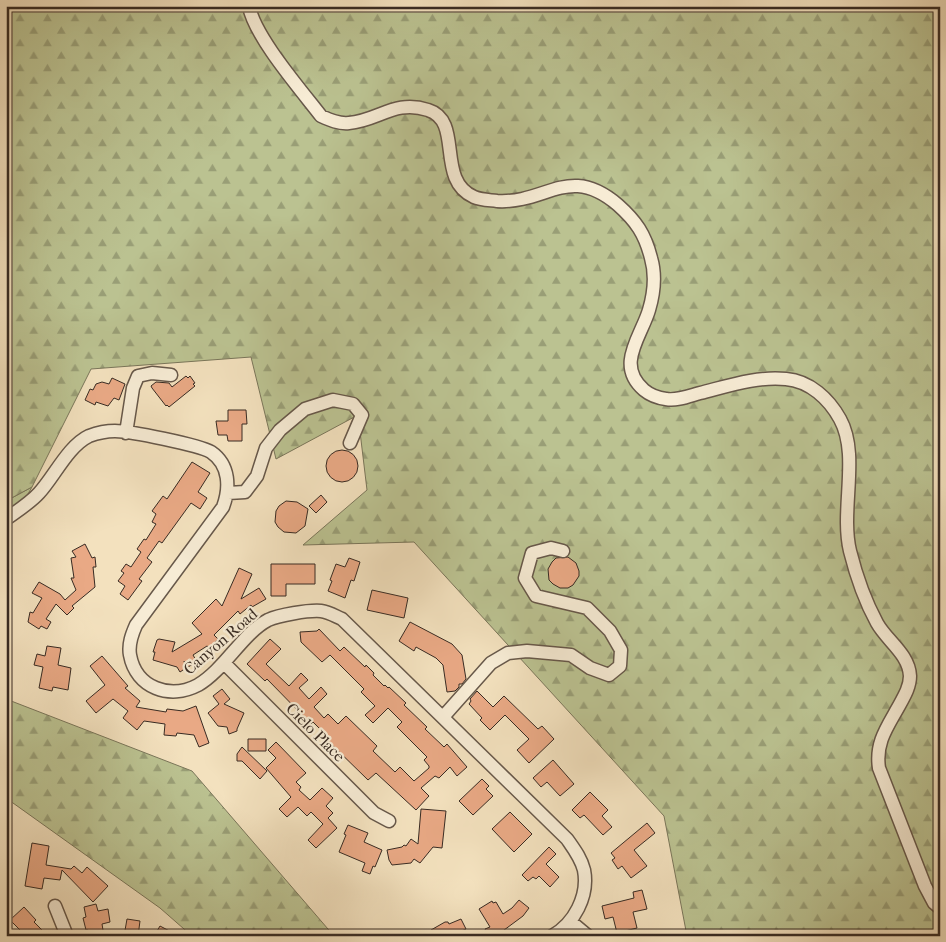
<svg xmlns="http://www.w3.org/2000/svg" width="946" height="942" font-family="'IM FELL French Canon',serif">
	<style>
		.green { fill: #bbc291; stroke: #7a765a }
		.forest { fill: url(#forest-firs); stroke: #7a765a }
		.building { fill: #e9a985; stroke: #382b23 }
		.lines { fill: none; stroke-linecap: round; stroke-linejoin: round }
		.minor-casing { stroke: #67584a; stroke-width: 15 }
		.minor { stroke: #f7ecd5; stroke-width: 12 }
		.labels { text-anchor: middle; stroke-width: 4.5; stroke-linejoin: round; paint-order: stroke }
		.street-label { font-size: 16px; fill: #382b23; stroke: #f7ecd5 }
	</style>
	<defs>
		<pattern id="forest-firs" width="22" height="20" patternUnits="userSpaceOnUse" patternTransform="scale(1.25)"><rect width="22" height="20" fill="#bbc291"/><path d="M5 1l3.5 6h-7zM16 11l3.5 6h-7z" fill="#999e76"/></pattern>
	</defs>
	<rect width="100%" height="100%" fill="#f3e1be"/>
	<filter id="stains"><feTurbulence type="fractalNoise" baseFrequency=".004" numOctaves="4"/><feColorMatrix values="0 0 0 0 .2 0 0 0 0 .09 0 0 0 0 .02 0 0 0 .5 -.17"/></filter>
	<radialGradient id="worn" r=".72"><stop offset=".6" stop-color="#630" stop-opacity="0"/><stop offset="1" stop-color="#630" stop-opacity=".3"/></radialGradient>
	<path class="green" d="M32,487L6,532V501Z"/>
	<path class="forest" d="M6,6H940V936H687L664,816L414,542L303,545L367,490L358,415L276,459L251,357L91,369L32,487L6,501Z
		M6,699L192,771L334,936H192L160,908L6,798Z"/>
	<path class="building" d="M186,376L188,378L190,376L195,383L193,384L195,386L169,407L167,405L166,406L152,388L151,386L156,382L169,383L172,387Z
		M112,378L125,384L119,400L114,398L108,406L96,402L95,405L85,400L90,389L93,390L96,384L102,382L109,384Z
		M228,410H246L247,424H242V441H228L227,435H218L216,421H228Z
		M326 466a16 16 0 1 1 32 0a16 16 0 1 1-32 0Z
		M192,462L210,473L198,492L207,498L200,509L191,503L162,543L159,541L147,558L152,562L139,579L142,581L128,600L120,594L125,586L118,581L124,573L121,571L126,564L131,567L141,552L137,549L144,539L146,540L156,524L152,522L156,514L152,511L163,496L167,499Z
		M321,495L327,502L316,513L309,506Z
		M286,501L297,502L308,509L305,526L296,533L284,532L278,527L275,522L276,511L279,506Z
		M85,544L92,558L95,557L96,567H93L95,587L72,606L74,608L67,615L56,604L46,619L51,622L47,629L41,626L39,629L28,622L30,612L33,613L42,598L32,593L39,582L60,594L65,600L76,590L71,578H74L71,558L76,557L72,551Z
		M568,557L576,563L579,571V576L573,585L568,588H560L553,584L549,580L548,569L552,562L556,558Z
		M349,558L360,562L354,581L351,580L345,598L328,591L332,581L330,580L336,564L345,567Z
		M271,564H315V584H286V596H271Z
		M239,568L252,574L241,599L259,588L266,599L252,607L251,605L240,614L238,611L214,635L218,639L210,648L207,646L193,655L197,662L188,667L184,661L186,668L180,672L177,667L153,660L155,652H153L157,640L159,639L175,642L172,652L202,634L192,623L216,599L222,606Z
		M372,590L408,598L404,618L367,610Z
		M410,622L452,644L462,655L466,679L462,684H459V687L455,691L447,692L443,665L436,658L416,647L414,651L399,641Z
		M319,629L340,651L344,647L365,667L366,665L374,673L373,675L384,686L385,685L388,688L389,687L406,703L404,705L427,727L425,729L444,747L447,744L467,767L457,776L450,767L439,778L435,776L421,788L429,796L416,810L376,773L368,780L325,738L327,736L313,722L311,724L267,679L265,681L247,664L270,639L281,649L266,664L289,686L301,673L308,680L299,688L309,699L321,687L327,694L314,707L324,718L328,714L338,724L346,716L377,746L373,751L395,772L400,767L414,781L429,768V766L424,760L427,757L397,727L402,722L388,708L373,723L365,715L375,706L361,692L364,689L330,655L322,662L301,642L300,632L317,631Z
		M47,646L61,648L58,665L71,668L68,690L53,687L52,691L39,688L43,667L34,665L37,654L45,656Z
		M102,656L128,686L125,688L140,701L136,707L166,712L167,709L183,711L196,706L209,743L199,747L194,735L177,733L176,736L164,735L165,724L144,721L137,730L123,718L128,711L113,699L96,713L86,701L105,685L90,666Z
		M222,689L230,699L224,704L244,713L237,729V731L229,734L227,727L218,726L208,713L219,704L213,696Z
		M477,691L493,707L504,696L538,729L542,726L554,739L529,763L517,750L529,739L505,715L490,730L480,720L482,718L469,704L471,701L470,699Z
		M248,739H266V751H248Z
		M276,742L306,773L296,782L301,787L299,790L310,800L322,788L333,798L326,806L333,813L328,818L337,828L316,848L308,840L323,824L311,812L307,816L298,807L287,817L279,809L291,797L266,768L276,758L268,750Z
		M242,747L267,771L260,779L242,761H237V754Z
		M553,760L574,784L560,796L547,782L541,787L533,778Z
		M482,779L489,786L486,789L493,796L473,815L459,801Z
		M590,792L608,810L602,816L612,827L603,835L584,815L580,818L572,810Z
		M421,809L446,811L442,848L433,847L420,863L414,859L411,863L392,865L389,860L387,850L402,847L404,845L406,846L411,839L418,844Z
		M510,812L532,834L514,852L492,829Z
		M647,823L655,833L634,850L647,866L631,878L622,866L618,869L612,860L615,858L611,853Z
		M348,825L368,833L364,842L382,850L375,867L373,866L370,874L362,871L365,863L339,852L346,835L344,834Z
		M32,843L49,846L46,865L71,869L74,866L82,873L87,867L108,886L93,902L62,870L60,880L44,878L42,889L25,886Z
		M549,847L556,854L546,864L559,877L550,887L539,876L536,879L533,877L528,881L522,875Z
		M642,890L647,909L633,912L637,928L617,933L613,917L605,919L602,906L634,898L633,892Z
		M519,900L529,908L523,916L496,936H489L485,929L490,927L479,909L492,901L493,903L496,902L503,914L512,908Z
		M96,904L98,911L108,909L110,922L102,924L104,936H89L88,930H86L83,918L86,917L84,907Z
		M24,907L36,920L34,922L48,936H26L10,920Z
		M127,919L140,921L138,936H124Z
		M461,919L466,929L451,936H433L431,930L445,922H448L449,924Z
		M160,926L179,936H154Z"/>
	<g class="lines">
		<g class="minor-casing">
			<path id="minor" d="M249,6C254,36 301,90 321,116C330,120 339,124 349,123C378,121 395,99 428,110C464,121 435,180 474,197C481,200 489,200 497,201C547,204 569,163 618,205C636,221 645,234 651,258C656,275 654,293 649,310C641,337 615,365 644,390C650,395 658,398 666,399C677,401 689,396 700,393C728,386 757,376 786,379C810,381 829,399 840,419C860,455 840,510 850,551C856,575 865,601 877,623C887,641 909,654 910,676C910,686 905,695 900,704C888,726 875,742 879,768L925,886L934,903L940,908
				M126,433L133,388L138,376L152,373L171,375
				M228,493L245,492L257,476L266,448L280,430L305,409L333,400L353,404L362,415L350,443
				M6,519C17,511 30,503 39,493C54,477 68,446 89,436C97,433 106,431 115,431C130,431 199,445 211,452C230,465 230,488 223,507L136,625C132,634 128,644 130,655C136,688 170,700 198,685C224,670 243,633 268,620C279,615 308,610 321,611C329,612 335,616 342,619L567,839C574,849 581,858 584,870C589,896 574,924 552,936
				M224,663L374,813L389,821
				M443,717L491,663L508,653L527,651L571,655L590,668L609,675L620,666L621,650L610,631L587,608L536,596L525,578L532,553L551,548L563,551
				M55,906L67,936
				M570,921L588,936"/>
		</g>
		<use href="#minor" class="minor"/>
	</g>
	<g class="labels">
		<g class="street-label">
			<text transform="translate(220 641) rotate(-41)" y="6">Canyon Road</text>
			<text transform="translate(316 732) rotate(45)" y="6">Cielo Place</text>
		</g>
	</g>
	<rect width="946" height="942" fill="none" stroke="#f3e1be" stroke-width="25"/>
	<rect x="8" y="8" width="931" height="927" fill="none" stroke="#382b23" stroke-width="2.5"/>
	<rect x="12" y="12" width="921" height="917" fill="none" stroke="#382b23"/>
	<rect width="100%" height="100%" filter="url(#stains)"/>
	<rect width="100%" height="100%" fill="url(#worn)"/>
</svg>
